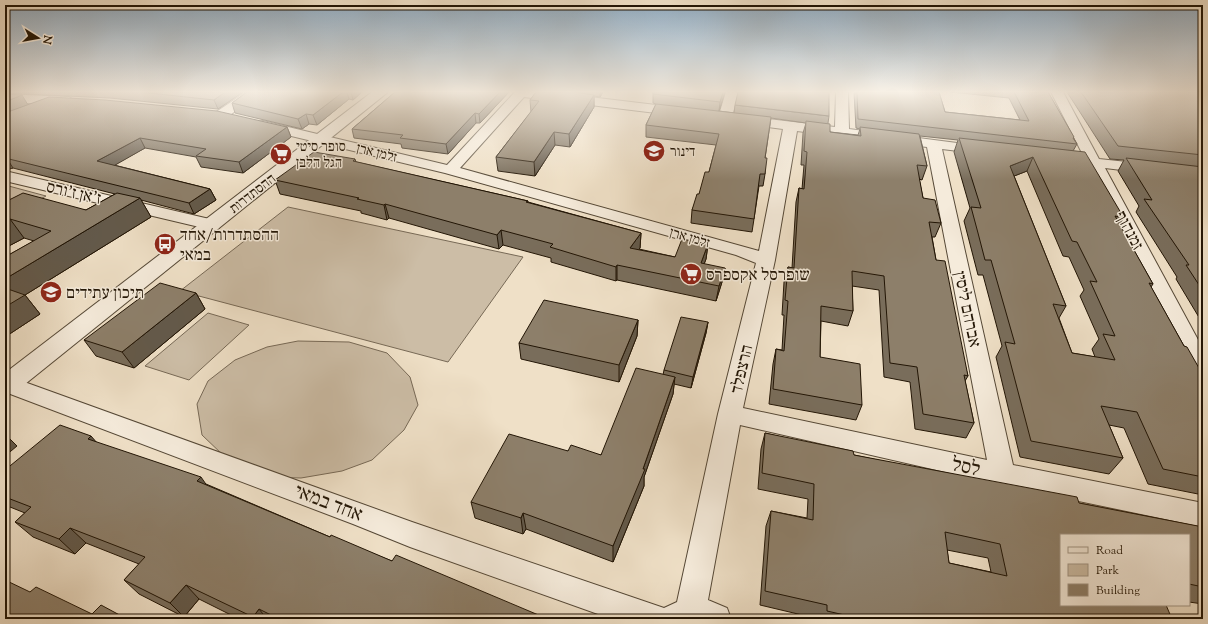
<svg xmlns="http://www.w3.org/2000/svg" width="1208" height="624" font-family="'Sorts Mill Goudy','Frank Ruhl Libre',serif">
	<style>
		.green { fill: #ccbda6; stroke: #776956 }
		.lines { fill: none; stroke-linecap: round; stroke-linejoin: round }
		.minor-casing { stroke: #554836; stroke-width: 2 }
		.tertiary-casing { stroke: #554836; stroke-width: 2 }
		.minor { fill: #f5ebdb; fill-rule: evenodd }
		.tertiary { fill: #f5ebdb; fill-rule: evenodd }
		.wall { fill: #796d5b; stroke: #221505; fill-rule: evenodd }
		.shaded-wall { fill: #63594a; stroke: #221505 }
		.building { fill: #8d7f6a; stroke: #221505; fill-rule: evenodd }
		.labels { text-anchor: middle; stroke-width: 3; stroke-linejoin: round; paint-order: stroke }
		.far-poi-label { font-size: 14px; fill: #221505; stroke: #f5ebdb; text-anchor: start }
		.far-street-label { font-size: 14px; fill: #221505; stroke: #f5ebdb }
		.street-label { font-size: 17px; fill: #221505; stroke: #f5ebdb }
		.poi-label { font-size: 17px; fill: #221505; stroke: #f5ebdb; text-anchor: start }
		.near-street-label { font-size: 20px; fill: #221505; stroke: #f5ebdb }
	</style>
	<rect width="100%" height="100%" fill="#efe0c7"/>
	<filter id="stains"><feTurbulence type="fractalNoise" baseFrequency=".005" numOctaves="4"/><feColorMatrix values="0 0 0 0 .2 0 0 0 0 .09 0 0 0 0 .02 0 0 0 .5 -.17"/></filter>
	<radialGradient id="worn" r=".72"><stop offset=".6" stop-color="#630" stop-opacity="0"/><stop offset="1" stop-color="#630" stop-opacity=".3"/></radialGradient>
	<path class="green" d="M5,185L46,196L5,218Z
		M288,207L523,257L448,362L180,291Z
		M208,313L249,325L189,380L145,366Z
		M298,341L349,342L387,353L410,377L418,405L404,430L372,460L342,471L301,478L265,477L224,456L202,435L197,404L208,381L235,360L267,347Z"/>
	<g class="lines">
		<g class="minor-casing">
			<path id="minor" d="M246,92H261L226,118H216L214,115L216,112Z
				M515,92H548L681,108L686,109L688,112L686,115L681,116L524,97L460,168L759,251L783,129L737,123L735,120L737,117L742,116L835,127L836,92H848L849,129L988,147L990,150L988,153L983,154L942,149L1013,465L1203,503V527L1002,485L740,425L708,600L727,608L731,619H612L410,547L353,524L5,392V375L412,522L664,608L677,602L718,414L756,263L736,255L445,173L258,128L256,125L258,122L263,121L447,165ZM797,131L927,147L987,460L743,408L775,260Z
				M726,92H738L732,118L730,121H720L718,118Z
				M1051,92H1063L1099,159L1203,170V180L1105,168L1203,349V377L1195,375L1192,369L1089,166L1059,162L1057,159L1059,156L1064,155L1084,157Z
				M5,94L69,97L75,101L69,105L5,102Z
				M5,171L218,221L221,225L218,229L212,230L5,181Z"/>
		</g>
		<g class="tertiary-casing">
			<path id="tertiary" d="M372,92H388L14,393L5,395V373Z"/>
		</g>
		<use href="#minor" class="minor"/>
		<use href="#tertiary" class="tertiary"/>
	</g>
	<path class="wall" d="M5,92H243L218,109L110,98L5,93Z
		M247,92H362L353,100L349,99L317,125L309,124L302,129L235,113L232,103Z
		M395,92H509L480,123H476L448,154L402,148L401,144L354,138L352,129Z
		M536,92H603L600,97L594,96V107L570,147L555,145L535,176L498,171L496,157L531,112L530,100Z
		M653,92H725L719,111L734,113L735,105L829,116L828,123L830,132L858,135L860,129L856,128L854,92H939L945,112L1020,120L1009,98L951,92H1048L1077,144L1073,151L1124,218L1119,224L1153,284L1151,287L1184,346L1203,375V495L1148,484L1124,428L1109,425L1123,458L1109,474L1020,457L996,357L1002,346L983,275H978L964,221L970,208L954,152L958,140L920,136L927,166L922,180L919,179L923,198L941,223L935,237H932L936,260L968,376L965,381L974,423L966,438L915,429L910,382L884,377L879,290L852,286L853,311L848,326L821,321L820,357L862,405L856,420L769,404L773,364L776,349L782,350L784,315H782L784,282L788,267L792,268L796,202L799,188L802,189L804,165H801L803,133L806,123L771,118L765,158V174L763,186H759L752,232L691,223L692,210L709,172L716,145L646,137V125L656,104L653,103ZM1027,171L1063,256L1069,257L1084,290L1080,296L1099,339L1092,349L1095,357L1072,353L1059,318L1066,306L1014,176Z
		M1067,92H1203V324L1176,279L1177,277L1136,212L1139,206L1118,171L1124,160L1110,159Z
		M5,94L27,105L287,127L291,137L243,173L201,167L196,157L145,148L114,165L210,189L216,200L194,214L141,200L151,217L25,295L40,314L5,337V257L34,241L24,238L5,248V202L86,210L115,194L13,168L5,170Z
		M355,159L356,162L528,201V202L641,233L640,248L639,249L675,257L708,244L706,259L704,264L722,282L716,301L617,280L616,281L551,262V258L503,245L499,249L389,218L387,220L361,213V211L280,194L275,180Z
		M196,293L205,309L134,368L96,356L84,340Z
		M638,320L637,336L619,382L521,359L519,343Z
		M708,322L706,333L691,388L674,384L673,394L644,477V486L613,562L526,529L523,534L475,518L471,502L568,451L601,455L663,375L664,370Z
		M765,433L854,455L1079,503L1200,527L1203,524V604L1189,602V535H1061L1172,619H819L760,605L766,526L771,511L807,518L808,499L758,489L761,449ZM947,550L988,558L991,572L949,563Z
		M97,443L206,484L330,537L392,561L548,619H239L199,599L184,617L139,594L124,580L139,564L86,543L75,554L33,537L15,522L25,513L5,505V470Z"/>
	<path class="shaded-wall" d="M225,92H243L218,109L214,100Z
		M343,92H347L349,99L317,125L313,115Z
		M351,92H362L353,100Z
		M500,92H509L480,123L479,114Z
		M600,92H603L600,97Z
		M723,92H725L719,111L720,102Z
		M22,95L28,105L5,115V102Z
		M594,95V107L570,147L569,134Z
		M475,113L476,123L448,154L446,144Z
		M306,114L309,124L302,129L298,119Z
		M287,127L291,137L243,173L239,162Z
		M554,132L555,145L535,176L534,162Z
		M140,138L145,148L103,172L97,161Z
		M6,157L13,168L5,170V158Z
		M1033,157L1027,171L1004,180L1010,166Z
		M210,189L216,200L194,214L189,203Z
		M140,198L151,217L25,295L40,314L5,337V279Z
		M385,204L389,218L387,220L384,205Z
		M10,219L24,238L5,248V222Z
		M501,230L503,245L499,249L497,235Z
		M641,233L640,248L630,262V248Z
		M708,244L706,259L699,278L701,263Z
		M617,265V280L616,281V267Z
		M725,268L722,282L716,301L719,286Z
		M196,293L205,309L134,368L122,352Z
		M638,320L637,336L619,382V365Z
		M708,322L706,333L691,388L693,377Z
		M675,377L673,394L644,477V486L613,562V546L643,469Z
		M5,434L17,446L5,456Z
		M91,436L105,452L88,439Z
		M201,477L212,493L197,481Z
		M523,513L526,529L523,534L521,518Z
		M70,528L86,543L75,554L59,539Z
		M186,585L199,599L184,617L170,603Z
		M259,609L267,619H254L253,617Z"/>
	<path class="building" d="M140,92H225L214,100Z
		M247,92H343L313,115L306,114L298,119L232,103Z
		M395,92H500L479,114L475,113L446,144L400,138L403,135L352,129Z
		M536,92H574L594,95L569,134L554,132L534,162L496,157L539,101L530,100Z
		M653,92H723L720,102L653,94Z
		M738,92H829V116L735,105Z
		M857,92H939L945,112L1029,121L1014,92H1048L1074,137L1073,138L1077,144L858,119Z
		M1081,92H1200L1203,96V155L1118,146Z
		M5,94L22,95L5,102Z
		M49,97L105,100L217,111L287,127L239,162L196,156L206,149L140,138L97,161L210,189L189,203L5,158V113Z
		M656,104L771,117L765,158H767L765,174H760L754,219L692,210L697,194H699L705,172H709L719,134L646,125Z
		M806,121L830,124V132L861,136L860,127L919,134L927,166L917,165L923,198L935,200L941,223L929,222L936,260L945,261L968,376L964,375L974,423L923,414L917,367L890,363L884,276L852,271L853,311L821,306L820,357L860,364L862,405L773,389L776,349L784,351L788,301L785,300L788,267L794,268L799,188L804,189L807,152L804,151Z
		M959,138L1085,152L1124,218L1115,216L1153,284L1149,283L1184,346L1187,347L1203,375V477L1163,469L1137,412L1101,406L1123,458L1031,441L1005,342L1015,344L991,260H985L978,233L971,207L981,208ZM1033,157L1072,241L1077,242L1097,282L1090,281L1115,336L1103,334L1115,360L1072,353L1053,304L1066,306L1010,166Z
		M314,152L355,159L353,161L528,201L526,202L641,233L630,248L675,257L682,239L708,244L701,263L725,268L719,286L617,265L616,267L550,247L553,244L501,230L497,235L385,204L384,205L357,199L359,198L275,180Z
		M1126,158L1203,167V291L1186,265H1189L1144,199L1152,200Z
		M23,193L86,210L117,193L140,198L5,279V257L51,231L10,219L5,222V202Z
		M160,283L196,293L122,352L84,340Z
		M5,288L25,295L5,307Z
		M544,300L638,320L619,365L519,343Z
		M681,317L708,322L693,377L664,370Z
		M636,368L675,377L643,469H645L613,546L523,513L521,518L471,502L509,434L568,451L571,445L601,455Z
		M60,425L91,436L88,439L201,477L197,481L330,537L331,535L392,561L396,555L548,619H279L259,609L253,617L186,585L170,603L124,580L145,557L70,528L59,539L15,522L31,507L5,497V470Z
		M765,433L853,451L854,455L1077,497L1079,503L1203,527V587L1189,584V535H1061V605H1166L1172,619H862L827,611V605L765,591L771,511L813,520L814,484L762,473ZM945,532L1000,544L1007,576L949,563Z
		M5,580L30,592L36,587L92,614L101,605L127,619H5Z"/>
	<linearGradient id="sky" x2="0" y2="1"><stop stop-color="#8faac0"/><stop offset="0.51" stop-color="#f8f1e6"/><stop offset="1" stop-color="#f8f1e6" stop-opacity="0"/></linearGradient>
	<rect width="1208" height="180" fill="url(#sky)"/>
	<defs>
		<g id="school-disc" transform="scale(1.15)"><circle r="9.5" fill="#8f2418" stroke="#f5ebdb"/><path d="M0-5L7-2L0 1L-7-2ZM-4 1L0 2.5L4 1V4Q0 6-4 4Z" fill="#fff"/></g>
		<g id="supermarket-disc" transform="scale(1.15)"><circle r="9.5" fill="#8f2418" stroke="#f5ebdb"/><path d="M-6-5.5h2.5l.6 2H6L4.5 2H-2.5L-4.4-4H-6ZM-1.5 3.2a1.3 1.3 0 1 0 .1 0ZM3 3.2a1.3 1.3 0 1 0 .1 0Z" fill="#fff"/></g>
		<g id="bus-disc" transform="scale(1.15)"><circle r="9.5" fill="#8f2418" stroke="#f5ebdb"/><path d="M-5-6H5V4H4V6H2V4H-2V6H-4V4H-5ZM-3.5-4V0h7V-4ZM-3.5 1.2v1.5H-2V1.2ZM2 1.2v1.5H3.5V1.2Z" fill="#fff"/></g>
	</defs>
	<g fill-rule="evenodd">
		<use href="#school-disc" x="654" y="151"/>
		<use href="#supermarket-disc" x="281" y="154"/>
		<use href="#bus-disc" x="165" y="244"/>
		<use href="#supermarket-disc" x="691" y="274"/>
		<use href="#school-disc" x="51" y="292"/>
	</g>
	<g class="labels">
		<g class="far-poi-label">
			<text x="296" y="151">סופר סיטי<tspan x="296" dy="16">הגל הלבן</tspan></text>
			<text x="670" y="156">דינור</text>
		</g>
		<g class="far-street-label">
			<text transform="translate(377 152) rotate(14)" y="5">זלמן ארן</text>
			<text transform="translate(252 193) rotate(-38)" y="5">ההסתדרות</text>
			<text transform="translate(690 237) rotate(16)" y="5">זלמן ארן</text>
		</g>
		<g class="street-label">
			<text transform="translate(74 192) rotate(13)" y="6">ז'אן ז'ורס</text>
			<text transform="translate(1130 230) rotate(62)" y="6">זמנהוף</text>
			<text transform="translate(968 309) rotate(78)" y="6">אברהם ליסין</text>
			<text transform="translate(741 369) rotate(-77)" y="6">הרצפלד</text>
		</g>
		<g class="poi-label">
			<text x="180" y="240">ההסתדרות/אחד<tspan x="180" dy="20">במאי</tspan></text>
			<text x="706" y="280">שופרסל אקספרס</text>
			<text x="66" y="298">תיכון עתידים</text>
		</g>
		<g class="near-street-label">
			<text transform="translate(966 466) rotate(12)" y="7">לסל</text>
			<text transform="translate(329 502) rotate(21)" y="7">אחד במאי</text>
		</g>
	</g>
	<rect width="1208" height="624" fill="none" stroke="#efe0c7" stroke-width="20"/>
	<rect x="6" y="6" width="1196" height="612" fill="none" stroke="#221505" stroke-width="2"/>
	<rect x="10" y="10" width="1188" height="604" fill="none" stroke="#221505"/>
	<rect x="1060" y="534" width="130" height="72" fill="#f5ebdb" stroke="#a19585"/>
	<rect x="1068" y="547" width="20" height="6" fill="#f5ebdb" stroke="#a19585"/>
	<text x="1096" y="554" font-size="12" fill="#221505">Road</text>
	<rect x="1068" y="564" width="20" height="12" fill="#ccbda6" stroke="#a19585"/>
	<text x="1096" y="574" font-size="12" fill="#221505">Park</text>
	<rect x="1068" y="584" width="20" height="12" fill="#8d7f6a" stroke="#a19585"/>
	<text x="1096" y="594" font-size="12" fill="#221505">Building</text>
	<g transform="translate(38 38) rotate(101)" stroke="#f5ebdb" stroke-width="3" paint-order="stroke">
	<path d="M0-3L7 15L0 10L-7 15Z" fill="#221505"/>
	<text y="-6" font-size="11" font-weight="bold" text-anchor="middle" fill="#221505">N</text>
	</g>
	<rect width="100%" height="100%" filter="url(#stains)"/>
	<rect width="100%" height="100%" fill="url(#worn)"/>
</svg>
